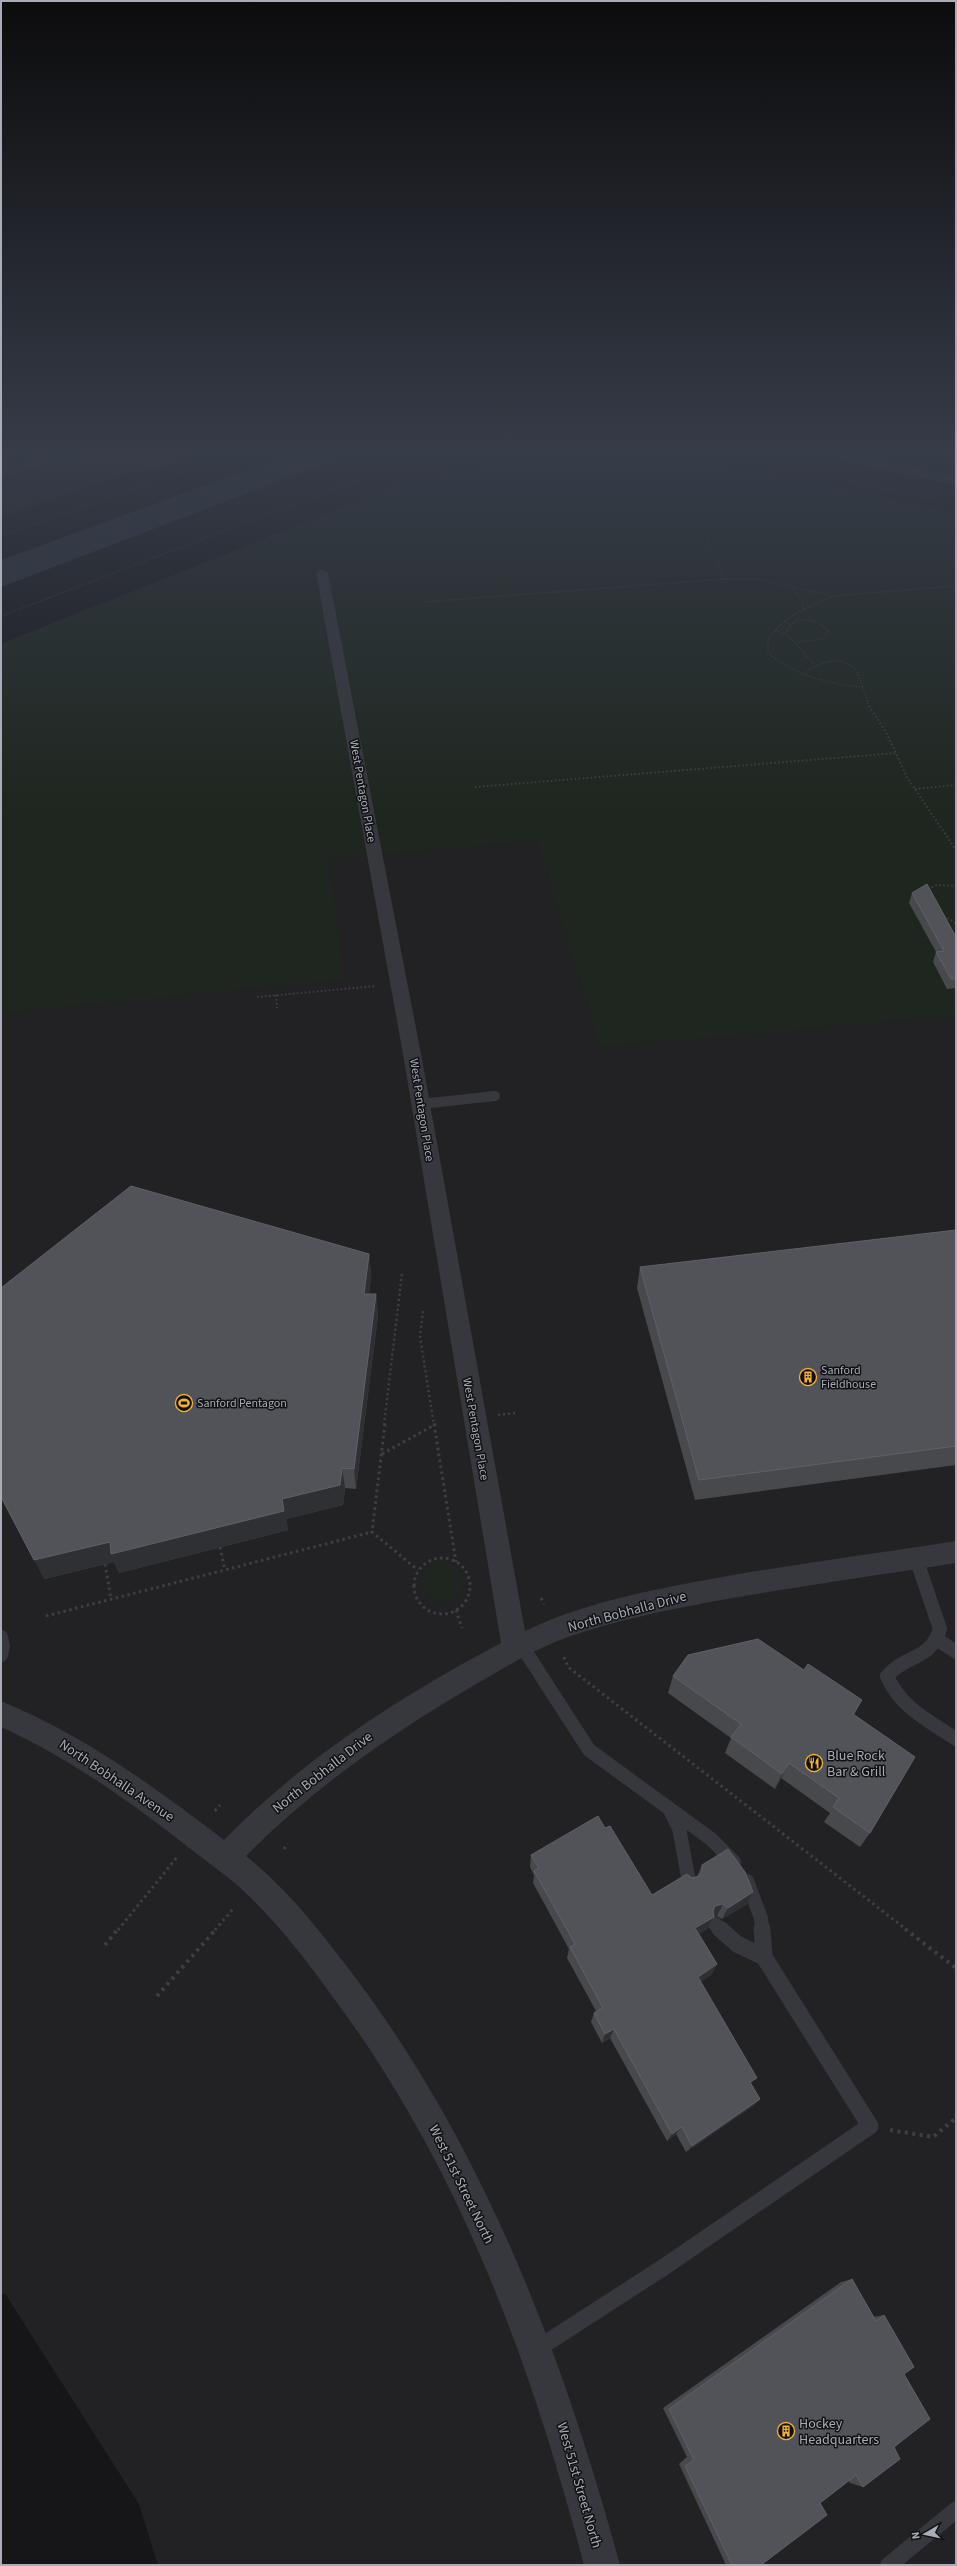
<svg xmlns="http://www.w3.org/2000/svg" width="957" height="2566" font-family="'Source Sans 3',sans-serif">
	<style>
		.built { fill: #222225 }
		.green { fill: #1e261f }
		.water { fill: #2c353c }
		.lines { fill: none; stroke-linecap: round; stroke-linejoin: round }
		.path-far4 { stroke: #3d3f44; stroke-width: 1.5; stroke-dasharray: 1 2; stroke-linecap: butt }
		.path-far3 { stroke: #3d3f44; stroke-width: 2; stroke-dasharray: 1.5 2.5; stroke-linecap: butt }
		.path-far2 { stroke: #3d3f44; stroke-width: 2.5; stroke-dasharray: 2 3; stroke-linecap: butt }
		.path-far1 { stroke: #3d3f44; stroke-width: 3; stroke-dasharray: 2.5 3.5; stroke-linecap: butt }
		.path { stroke: #3d3f44; stroke-width: 4; stroke-dasharray: 3 4.5; stroke-linecap: butt }
		.lane-far3 { stroke: #37383d; stroke-width: 6 }
		.lane-far2 { stroke: #37383d; stroke-width: 10 }
		.lane-far1 { stroke: #37383d; stroke-width: 14 }
		.lane { stroke: #37383d; stroke-width: 17 }
		.street { fill: #37383d; fill-rule: evenodd }
		.wall { fill: #47494d }
		.shaded-wall { fill: #2f3033 }
		.building { fill: #525359; stroke: #5f6168 }
		.labels { text-anchor: middle; stroke-width: 3; stroke-linejoin: round; paint-order: stroke }
		.street-label { font-size: 12px; fill: #a8adb8; stroke: #111113 }
		.poi-label { font-size: 12px; fill: #a8adb8; stroke: #111113; text-anchor: start }
		.near-street-label { font-size: 14px; fill: #a8adb8; stroke: #111113 }
		.near-poi-label { font-size: 14px; fill: #a8adb8; stroke: #111113; text-anchor: start }
	</style>
	<rect width="100%" height="100%" fill="#161618"/>
	<path class="built" d="M1,454H196L155,469L128,473L1,517Z
		M553,454H641L697,459L956,513V2565H158L139,2504L6,2295L1,2293V644L391,488L476,466Z"/>
	<path class="green" d="M1,454H61L1,470Z
		M553,454H641L697,459L956,513V1015L600,1047L537,841L328,859L345,979L1,1013V644L391,488L476,466Z
		M421 1582a21 21 0 1 1 42 0a21 21 0 1 1-42 0Z"/>
	<path class="water" d="M299,454H351L1,587V560L231,476Z
		M814,454H842L956,476V485Z"/>
	<g class="lines">
		<path class="path-far4" d="M725,454L956,504
			M704,532L725,579H759L792,587
			M1,536L231,454
			M424,602L725,579
			M804,609L802,601L792,587L833,596
			M1,616L379,472L436,454
			M784,622L792,625
			M775,630L790,637L814,664
			M785,633C788,630 790,625 793,623C803,615 821,622 828,631L823,639L797,642
			M804,674C820,662 837,655 855,668L863,687
			M869,707L863,687C828,684 796,676 768,653V639L781,624L796,613L833,596L956,586"/>
		<path class="path-far3" d="M869,706L886,732L907,777L956,850
			M475,787L897,753
			M915,789L956,785
			M928,889L937,885L956,886
			M944,916L956,923
			M276,995L277,1008
			M257,997L376,986"/>
		<path class="path-far2" d="M423,1311L420,1337L434,1425
			M498,1415L515,1413
			M384,1425L402,1273
			M434,1425L437,1423"/>
		<path class="path-far1" d="M385,1424L372,1532L418,1570
			M434,1424L456,1562
			M382,1454L436,1424
			M220,1547L225,1570
			M414 1586a28 28 0 1 1 56 0a28 28 0 1 1-56 0Z
			M105,1564L111,1599
			M541,1598L544,1604
			M456,1610L462,1628
			M46,1616L372,1532
			M564,1657L568,1667L907,1930
			M215,1811L220,1805
			M284,1849L288,1844
			M118,1930L178,1856
			M215,1930L233,1909"/>
		<path class="path" d="M905,1929L956,1968
			M105,1945L118,1929
			M157,1996L216,1929
			M890,2130L933,2137L956,2118"/>
		<path class="lane-far3" d="M1,473L70,454"/>
		<path class="lane-far2" d="M421,1104L495,1096"/>
		<path class="lane-far1" d="M916,1558L940,1629C930,1661 906,1654 887,1676C900,1707 929,1721 956,1739
			M1,1637L3,1646L1,1655
			M938,1640L956,1652
			M522,1646L589,1750L711,1839L734,1862
			M670,1810L679,1828L689,1882
			M747,1881L761,1918L762,1930
			M715,1924L721,1930"/>
		<path class="lane" d="M720,1929L737,1944L764,1957
			M537,2349L664,2267L870,2126L764,1957L762,1929
			M889,2565L956,2510"/>
		<path class="street" d="M322,569L328,573L421,1054L525,1631C583,1603 647,1591 711,1579C792,1564 874,1554 956,1541V1563C874,1576 792,1587 710,1602C662,1611 614,1621 568,1637C532,1650 499,1671 466,1690C387,1737 311,1790 246,1856C289,1890 322,1934 355,1977C486,2152 563,2356 620,2565H584C531,2364 460,2168 335,2000C310,1965 284,1931 254,1901C237,1883 217,1869 197,1854C135,1805 73,1760 1,1727V1701C84,1735 153,1786 224,1840C304,1758 401,1696 501,1643L403,1054L316,573Z"/>
	</g>
	<path class="wall" d="M912,893L956,937V988L947,989L933,962L936,952L909,903Z
		M956,1230V1465L695,1500L637,1288L640,1267Z
		M369,1254L371,1276L369,1294H376L378,1316L356,1489L345,1488L343,1505L286,1519L288,1530L119,1573L114,1562L44,1579Z
		M804,1670L862,1700L854,1715L870,1833L860,1847L824,1822L830,1813L781,1778L775,1789L725,1753L731,1738L668,1693L673,1676Z
		M605,1828L652,1895L692,1878L697,1877L702,1865L747,1904L722,1919L717,1916L714,1917L708,1928L699,1934L717,1964L711,1975L700,1982L751,2084L760,2099L753,2106L686,2152L676,2134L667,2141L610,2038L602,2043L591,2022L594,2013L596,2011L567,1958L569,1949L533,1883L534,1875L530,1867L531,1855Z
		M852,2279L873,2317L884,2315L904,2374L894,2447L863,2487L850,2483L849,2481L820,2503L761,2565H726L679,2464L687,2457L663,2408L841,2282Z"/>
	<path class="shaded-wall" d="M369,1254L371,1276L366,1315L364,1294Z
		M376,1294L378,1316L356,1489L354,1469Z
		M342,1468L345,1488L343,1505L286,1519L288,1530L119,1573L114,1562L44,1579L34,1560L282,1499Z
		M789,1763L781,1778L775,1789L782,1774Z
		M753,1892L747,1904L722,1919L728,1908Z
		M723,1904L717,1916L709,1918L714,1917L708,1928L690,1940L695,1928L715,1906Z
		M717,1964L711,1975L692,1987L698,1977Z
		M614,2029L610,2038L602,2043L605,2034Z
		M757,2078L749,2085L750,2082Z
		M760,2099L753,2106L686,2152L692,2146Z
		M682,2127L676,2134L667,2141L672,2134Z"/>
	<path class="building" d="M927,884L956,937V979H951L936,952L944,951L912,893Z
		M131,1186L369,1254L364,1294H376L354,1469L342,1468L340,1485L282,1499L284,1511L111,1554L110,1542L34,1560L1,1497V1288Z
		M956,1230V1446L699,1480L640,1267Z
		M758,1639L804,1670L808,1664L862,1700L853,1714L915,1757L870,1833L833,1807L839,1798L789,1763L782,1774L731,1737L741,1724L673,1676L688,1655Z
		M598,1816L605,1828L610,1826L652,1895L687,1874L692,1878L699,1876L702,1872V1865L728,1849L745,1872L753,1892L728,1908L723,1904L715,1906L713,1911L714,1917L695,1928L717,1964L698,1977L757,2078L750,2082L760,2099L692,2146L682,2127L672,2134L614,2029L605,2034L594,2013L603,2008L570,1947L575,1944L534,1871L539,1868L531,1855Z
		M852,2279L876,2321L884,2315L914,2367L904,2374L930,2419L894,2447L900,2459L863,2487L856,2475L820,2503L827,2515L761,2565H732L685,2466L694,2460L669,2409Z"/>
	<linearGradient id="sky" x2="0" y2="1"><stop stop-color="#0c0c0d"/><stop offset="0.56" stop-color="#363c48"/><stop offset="1" stop-color="#363c48" stop-opacity="0"/></linearGradient>
	<rect width="957" height="813" fill="url(#sky)"/>
	<defs>
		<g id="building-ring" transform="scale(0.9)"><circle r="9.5" fill="#111113" stroke="#f2b134" stroke-width="1.5"/><path d="M-4-6H4V6H1V3H-1V6H-4ZM-2.5-4.3h1.7v1.8h-1.7ZM.8-4.3h1.7v1.8H.8ZM-2.5-1h1.7V.8h-1.7ZM.8-1h1.7V.8H.8Z" fill="#f2b134"/></g>
		<g id="stadium-ring" transform="scale(0.9)"><circle r="9.5" fill="#111113" stroke="#f2b134" stroke-width="1.5"/><path d="M0-5a6.5 5 0 1 0 0 10a6.5 5 0 1 0 0-10ZM-3.5-1.8h7v3.6h-7Z" fill="#f2b134"/></g>
		<g id="restaurant-ring" transform="scale(0.9)"><circle r="9.5" fill="#111113" stroke="#f2b134" stroke-width="1.5"/><path d="M-5-6h1v4h1v-4h1v4h1v-4h1v5L-1.5 .5V6h-2V.5L-5-1ZM5-6V6H3V1.5H1.5Q1.5-4 5-6Z" fill="#f2b134"/></g>
	</defs>
	<g fill-rule="evenodd">
		<use href="#building-ring" x="808" y="1377"/>
		<use href="#stadium-ring" x="184" y="1403"/>
		<use href="#restaurant-ring" x="814" y="1763"/>
		<use href="#building-ring" x="786" y="2431"/>
	</g>
	<g class="labels">
		<g class="street-label">
			<text transform="translate(363 791) rotate(80)" y="4">West Pentagon Place</text>
			<text transform="translate(422 1110) rotate(81)" y="4">West Pentagon Place</text>
			<text transform="translate(476 1429) rotate(80)" y="4">West Pentagon Place</text>
		</g>
		<g class="poi-label">
			<text x="821" y="1374">Sanford<tspan x="821" dy="14">Fieldhouse</tspan></text>
			<text x="197" y="1407">Sanford Pentagon</text>
		</g>
		<g class="near-street-label">
			<text transform="translate(627 1611) rotate(-15)" y="5">North Bobhalla Drive</text>
			<text transform="translate(322 1772) rotate(-38)" y="5">North Bobhalla Drive</text>
			<text transform="translate(117 1780) rotate(34)" y="5">North Bobhalla Avenue</text>
			<text transform="translate(462 2184) rotate(64)" y="5">West 51st Street North</text>
			<text transform="translate(580 2485) rotate(74)" y="5">West 51st Street North</text>
		</g>
		<g class="near-poi-label">
			<text x="827" y="1760">Blue Rock<tspan x="827" dy="16">Bar &amp; Grill</tspan></text>
			<text x="799" y="2428">Hockey<tspan x="799" dy="16">Headquarters</tspan></text>
		</g>
	</g>
	<rect width="957" height="2566" fill="none" stroke="#a8adb8" stroke-width="4"/>
	<g transform="translate(925 2534) rotate(261)" stroke="#111113" stroke-width="3" paint-order="stroke">
	<path d="M0-3L7 15L0 10L-7 15Z" fill="#a8adb8"/>
	<text y="-6" font-size="11" font-weight="bold" text-anchor="middle" fill="#a8adb8">N</text>
	</g>
</svg>
